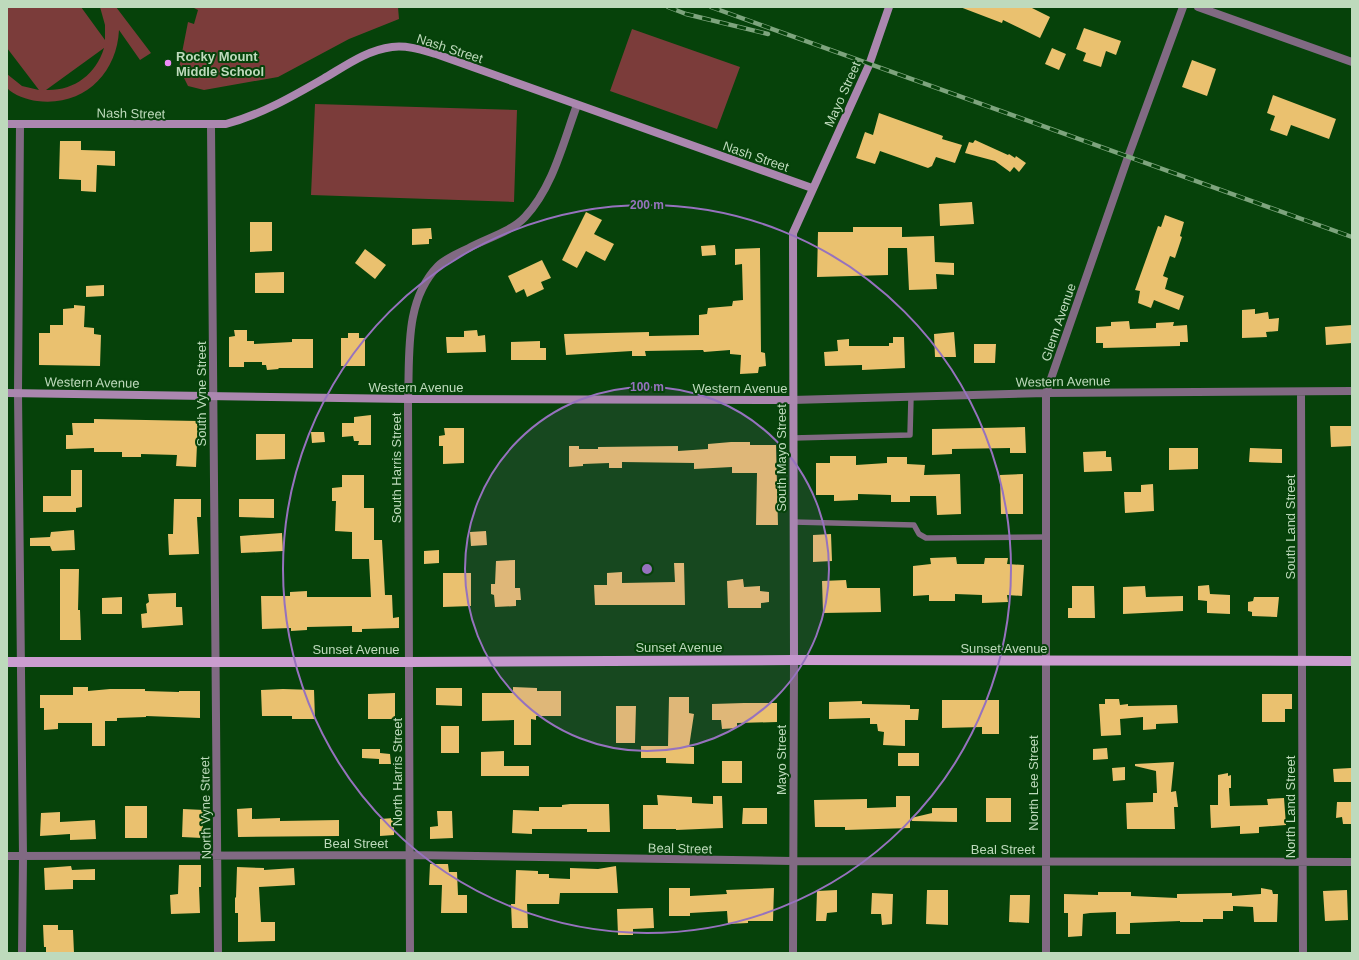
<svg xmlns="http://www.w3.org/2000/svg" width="1359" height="960" font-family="Helvetica,sans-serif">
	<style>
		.green { fill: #7b3c3a; fill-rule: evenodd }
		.building { fill: #eac16f }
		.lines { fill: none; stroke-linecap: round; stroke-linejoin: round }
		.lane { stroke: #816a83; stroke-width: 5.5 }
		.street { stroke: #816a83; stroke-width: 8 }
		.secondary { stroke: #ab87af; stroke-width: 8 }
		.primary { stroke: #cb9dd0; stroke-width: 10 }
		.rail-casing { stroke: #7da47d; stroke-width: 4.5 }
		.rail { stroke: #06420a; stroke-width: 3; stroke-dasharray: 9; stroke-linecap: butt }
		.ring { fill: none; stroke: #9672be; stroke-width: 2 }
		.poi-dot { fill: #ee8cf8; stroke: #06420a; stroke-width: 1.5 }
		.labels { text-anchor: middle; stroke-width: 4; stroke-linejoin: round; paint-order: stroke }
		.street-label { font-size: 13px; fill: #bedabc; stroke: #06420a }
		.poi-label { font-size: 13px; font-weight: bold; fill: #bedabc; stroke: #06420a; text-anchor: start }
		.centre { fill: #9672be; stroke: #06420a; stroke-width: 2 }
		.ring-label { font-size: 12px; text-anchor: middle; font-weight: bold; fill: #9672be; stroke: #06420a; stroke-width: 4; stroke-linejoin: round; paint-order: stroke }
	</style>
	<rect width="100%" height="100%" fill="#06420a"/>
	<path class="green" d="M7,7H81L105,40V25L100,7H116L151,53L140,60L119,30C117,74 83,107 37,101C28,100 13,95 7,88V74L22,86L39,90L7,48ZM104,48C96,75 73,91 46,90Z
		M192,7H398L399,19L349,39L278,77L204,90L188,86L179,68L188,22L194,24L198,10Z
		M632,29L740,67L717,129L610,91Z
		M315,104L517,110L514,202L311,195Z"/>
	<path class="building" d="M960,7H1030L1050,17L1040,38L1003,20L1002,23Z
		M1084,28L1121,41L1116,55L1106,51L1101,67L1083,61L1086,53L1076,49Z
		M1052,48L1066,54L1059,70L1045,64Z
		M1192,60L1216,69L1207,96L1182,87Z
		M1273,95L1336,119L1329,139L1291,125L1287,136L1270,130L1275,116L1267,113Z
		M879,113L943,136L942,139L962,145L955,163L936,157L932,166L928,168L880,151L875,164L856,158L865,132L873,135Z
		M975,140L1008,155L1009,154L1015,158L1016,156L1026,163L1019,172L1014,167L1010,172L995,161L965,153L969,142L973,143Z
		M60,141H81V150L115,151V166L97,165L96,192L81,191V180L59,179Z
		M972,202L974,224L940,226L939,204Z
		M586,212L602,220L594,234L614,244L605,261L586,251L577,268L562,260Z
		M1165,215L1184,222L1180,236L1182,237L1175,258L1170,256L1163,276L1168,278L1165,289L1184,296L1179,310L1154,300L1151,308L1138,303L1140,291L1135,290L1158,226L1161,227Z
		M250,222H272V251L250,252Z
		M853,227H902V237L934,236L935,262L954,263V275L936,274L937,289L909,290L907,248H888V275L817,277L818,232H853Z
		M431,228L432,239H429V244L412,245V229Z
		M715,245L716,255L702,256L701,246Z
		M760,248L761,352L765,353L766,366L759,367L758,373L740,374L741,355L730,354V350L704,352L703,350L645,351L646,356H632V351L566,355L564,334L649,332V336L699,335V315L707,314L708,308L732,306L733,301L743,300L742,264L735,265V249Z
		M365,249L386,265L375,279L355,263Z
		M542,260L551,278L541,282L544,289L527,297L524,289L516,293L508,276Z
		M284,272V293H255V273Z
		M104,285V296L86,297V286Z
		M74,305L85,306L84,327L94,328V334L101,335L100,366L39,365V333H50V325H63V309L74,308Z
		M1255,309V314L1268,312L1269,319L1279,318L1278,331L1266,332L1267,337L1242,338V310Z
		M1129,321L1130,329L1156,328V323L1174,322L1173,326L1187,325L1188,342H1180V346L1103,348V343H1096V327L1111,326V322Z
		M1352,325V343L1326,345L1325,327Z
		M234,330H247V341H254V344L292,342V339H313V368H278L279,369L267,370L266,365H262V362H244V367H229V337L235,336Z
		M477,330L478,336L485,335L486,352L447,353L446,337H464V331Z
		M954,332L956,357H935L934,334Z
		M348,333H359V338H365V366H341V338H348Z
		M893,337H904L905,368L862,370V365L825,366L824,352L838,351L837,340L849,339V346H889V343H893Z
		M540,341V348H546V360H511V342Z
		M974,344H996L995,363H974Z
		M371,415V445H358L359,441H354L353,436L342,437V423H354V417Z
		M94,419L198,421L196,467L176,466L177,455L141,454V457H122V452H94V448L66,449V435H73L72,423H94Z
		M1330,426H1352V446L1331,447Z
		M1025,427L1026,453H1010V448L952,449V454L932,455V429Z
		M444,428H464V463L443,464V446H439V436L445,435Z
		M311,432H324L325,442L312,443Z
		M256,434H285V459L256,460Z
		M731,442H750V445H776L778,525H756L757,473H732V467L694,469V463L622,462V468H609V463L583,464V466L569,467V446H579V449H598V447L678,446V451L708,449V444Z
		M1169,448H1198V469L1169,470Z
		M1250,448L1282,449V463L1249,462Z
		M1106,451V457H1111L1112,471L1084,472L1083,452Z
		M830,456H856V465L887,463V457H907V464L925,465L924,475L960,474L961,514L937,515L936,496H910V502H891V495L858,494V500L834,501V495H816V463H830Z
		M71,470H82V507L76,508V512H43V496H71Z
		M1023,474V514H1001L1000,475Z
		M342,475H364V508H374V540H382L385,595H392L393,618L399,617V628L362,629V632H352V626L307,627V630L291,631V628L262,629L261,596H290V592L307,591V597H371L369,559H352V532L335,531L336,501H332V488L342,487Z
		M1153,484L1154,511L1125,513L1124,492H1141V485Z
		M174,499H201V517H197L199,554L169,555L168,534H173Z
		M239,499H274V518L239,517Z
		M74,530L75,550L52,551L50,546H30V538L50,537L51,532Z
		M486,531L487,545L471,546L470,532Z
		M282,533L283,551L241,553L240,536Z
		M831,534L832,561L813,562V535Z
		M439,550V563L424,564V551Z
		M956,557L957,564H984L985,558H1008L1007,564L1024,565L1022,596L1007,595L1008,602L982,603V595L955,594V601H929V595L913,596V566L931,564L930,558Z
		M515,560V588H520L521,600H516V606L495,607L494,595L491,594V584H495L496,561Z
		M674,563H684L685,605H595L594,585H607V573L622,572V583L675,582Z
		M60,569H79L78,610H80L81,640H60Z
		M443,573H471V606L443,607Z
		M743,579L744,587L760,586V591L769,592V602L761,603V608H728L727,581Z
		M846,580L847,588H880L881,612L823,613L822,581Z
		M1209,585L1210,594L1230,595V614L1207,613V601L1198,600V586Z
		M1072,586H1094L1095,618H1068V608H1072Z
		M1145,586L1146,597L1183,596V611L1123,614V587Z
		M176,593V607H182L183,625L142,628L141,614L147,613L146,604L149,602L148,594Z
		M122,597V614H102V598Z
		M1254,597H1279L1277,617L1252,616V612L1248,611V602L1253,601Z
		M73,687H88V691L110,689H145V691L179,692V691H200V718L146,716V717L117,718V721H105V746H92V723H58V729L44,730V708H40V695H73Z
		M513,687L537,688V691H561V716H536V720L531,719V745H514V720L482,721V693H513Z
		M436,688H462V706L436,705Z
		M283,689L314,690L315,719H292V716H262L261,690Z
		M395,693V719H368V694Z
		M1262,694H1292V709H1285V722H1262Z
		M669,697H689V713L694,714L689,747H694V764L666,763V758H641V746H668Z
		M1105,699H1119L1120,705L1128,704V706L1177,705L1178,723L1156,724V729L1143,730V717L1120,719L1121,735L1101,736L1099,704H1105Z
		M942,700H999V734H982V727L942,728Z
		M862,701V704L910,705V709H919L918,720H905V746L883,745L884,732L878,731L877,724H870V718L829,719V702Z
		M744,703H777V722L737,723V728L722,729L721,720H712V704Z
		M616,706H636L635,743H616Z
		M441,726H459V753H441Z
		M1107,748L1108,759L1093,760V749Z
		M362,749H380V753L390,754L391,764H379V759L362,758Z
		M504,751V766H529V776H481V752Z
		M898,753H919V766H898Z
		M722,761H742V783H722Z
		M1174,762L1171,792L1176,791L1178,807H1174L1175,829H1127L1126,803L1153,802V793H1157L1156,771L1135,766V764Z
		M1125,767V780L1113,781L1112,768Z
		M1351,768L1352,782H1334L1333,769Z
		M1228,773V776L1231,775V788H1229L1230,806L1268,805L1267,799L1284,798L1286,825L1259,827V833L1240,834V826L1211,828L1210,805H1218V775Z
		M657,795L692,797V803L713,804V796H722L723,828L676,830V829H643V805H658Z
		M896,796H910V828L845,830V827H815L814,800L867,799V808L896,807Z
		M986,798H1011V822H986Z
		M1337,802H1352V824H1343L1342,817L1336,818Z
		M570,804H609L610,832H587V829H532V834L512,833L513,810L539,811V807H562V805Z
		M125,806H147V838H125Z
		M252,808V819L280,818V821L339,820V836L238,837L237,809Z
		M743,808H767V824H742Z
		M932,808H957V822L912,821L911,818L932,813Z
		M183,809L204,810L202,838L182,837Z
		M437,811H452L453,838L430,839V827L438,826Z
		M60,812V822L95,820L96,839L70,840V834L40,836L41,813Z
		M394,818V835L380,836V819Z
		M430,864H448L449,872H457L458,895H467V913H441L442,885H429Z
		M179,865H201V887H199L200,913L171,914L170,895L178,894Z
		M71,866L72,870L95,869V880H73V889L45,890L44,868Z
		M616,866L618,893H560L559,904H527L528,928H512L511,904H515L516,870L538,871V874H549V878L570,879V868L598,869Z
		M237,867L264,868V870L294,868L295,885L259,887L261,922H275V941L238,942V913H235V898L236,897Z
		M669,888H690V896L727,894L726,890L774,888L773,921H748V923L728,924L727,911L690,913V916H669Z
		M1261,888L1272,890L1273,894H1278L1277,922H1254L1253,907L1233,906V911H1223V919H1203V922H1180V921L1130,923V934H1116V912L1090,913L1083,914L1082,936L1068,937V913H1064V894L1098,895V892H1131V896L1177,898V894L1232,893V896L1261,894Z
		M837,890V912L827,913L826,921H816L817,891Z
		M927,890H948V925L926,924Z
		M1347,890L1348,920L1325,921L1323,891Z
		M872,893L893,894L892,924L882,925L881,914H871Z
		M1010,895H1030L1029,923L1009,922Z
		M653,908L654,928L633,929V935H618L617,909Z
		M43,925H58V930H73L74,953H46V947H44Z"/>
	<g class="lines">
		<path class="lane" d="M793,438L910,435L911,397
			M793,522L914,525L919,534L926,538L1046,537"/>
		<path class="street" d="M1198,7L1352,62
			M20,124L18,393L23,856L22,953
			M211,126L218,953
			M1301,392L1303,953
			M792,400L1046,393L1352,391
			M7,856L409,855L792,861L1352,862
			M410,953L408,399C410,354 404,301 438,266C446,258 459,253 469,248C487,238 511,232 525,217C553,187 563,143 577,105
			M793,953L794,660
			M1046,953V393L1128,157L1183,7"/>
		<path class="secondary" d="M7,124H226C263,114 295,95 328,76C348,64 368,50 392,47C407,45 422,50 436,54L812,188
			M7,393L408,399L792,400
			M794,660L793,233L869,65L889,7"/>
		<path class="primary" d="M7,662H409L794,660L1352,661"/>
		<g class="rail-casing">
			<path id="rail" d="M668,7L686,14L768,34
				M711,7L1352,237"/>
		</g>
		<use href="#rail" class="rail"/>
	</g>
	<circle cx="647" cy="569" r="182" fill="#9672be" fill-opacity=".12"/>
	<g class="ring">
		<circle cx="647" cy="569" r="182"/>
		<circle cx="647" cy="569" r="364"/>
	</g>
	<circle class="poi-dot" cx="168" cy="63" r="4"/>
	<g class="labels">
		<g class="street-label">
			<text transform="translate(450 48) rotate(18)" y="5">Nash Street</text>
			<text transform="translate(842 94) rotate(-66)" y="5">Mayo Street</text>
			<text transform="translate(131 113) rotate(1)" y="5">Nash Street</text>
			<text transform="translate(756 156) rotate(19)" y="5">Nash Street</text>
			<text transform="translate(1058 322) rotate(-71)" y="5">Glenn Avenue</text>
			<text transform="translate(1063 381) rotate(-1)" y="5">Western Avenue</text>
			<text transform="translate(92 382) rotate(1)" y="5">Western Avenue</text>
			<text x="416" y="392">Western Avenue</text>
			<text x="740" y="393">Western Avenue</text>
			<text transform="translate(201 394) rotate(-90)" y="5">South Vyne Street</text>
			<text transform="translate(781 458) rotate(-90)" y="5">South Mayo Street</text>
			<text transform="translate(396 468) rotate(-90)" y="5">South Harris Street</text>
			<text transform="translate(1290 527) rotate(-90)" y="5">South Land Street</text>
			<text x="679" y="652">Sunset Avenue</text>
			<text x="1004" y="653">Sunset Avenue</text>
			<text x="356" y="654">Sunset Avenue</text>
			<text transform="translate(781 760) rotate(-90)" y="5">Mayo Street</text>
			<text transform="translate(397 772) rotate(-90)" y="5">North Harris Street</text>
			<text transform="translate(1033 783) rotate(-90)" y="5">North Lee Street</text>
			<text transform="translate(1290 807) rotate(-90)" y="5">North Land Street</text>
			<text transform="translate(205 808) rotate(-91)" y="5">North Vyne Street</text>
			<text x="356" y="848">Beal Street</text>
			<text transform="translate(680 848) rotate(1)" y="5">Beal Street</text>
			<text x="1003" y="854">Beal Street</text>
		</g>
		<g class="poi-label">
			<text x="176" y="61">Rocky Mount<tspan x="176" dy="15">Middle School</tspan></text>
		</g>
	</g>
	<circle cx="647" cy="569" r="6" class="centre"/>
	<g class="ring-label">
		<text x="647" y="209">200 m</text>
		<text x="647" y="391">100 m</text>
	</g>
	<rect width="1359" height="960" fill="none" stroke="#bedabc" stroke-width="16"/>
</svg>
